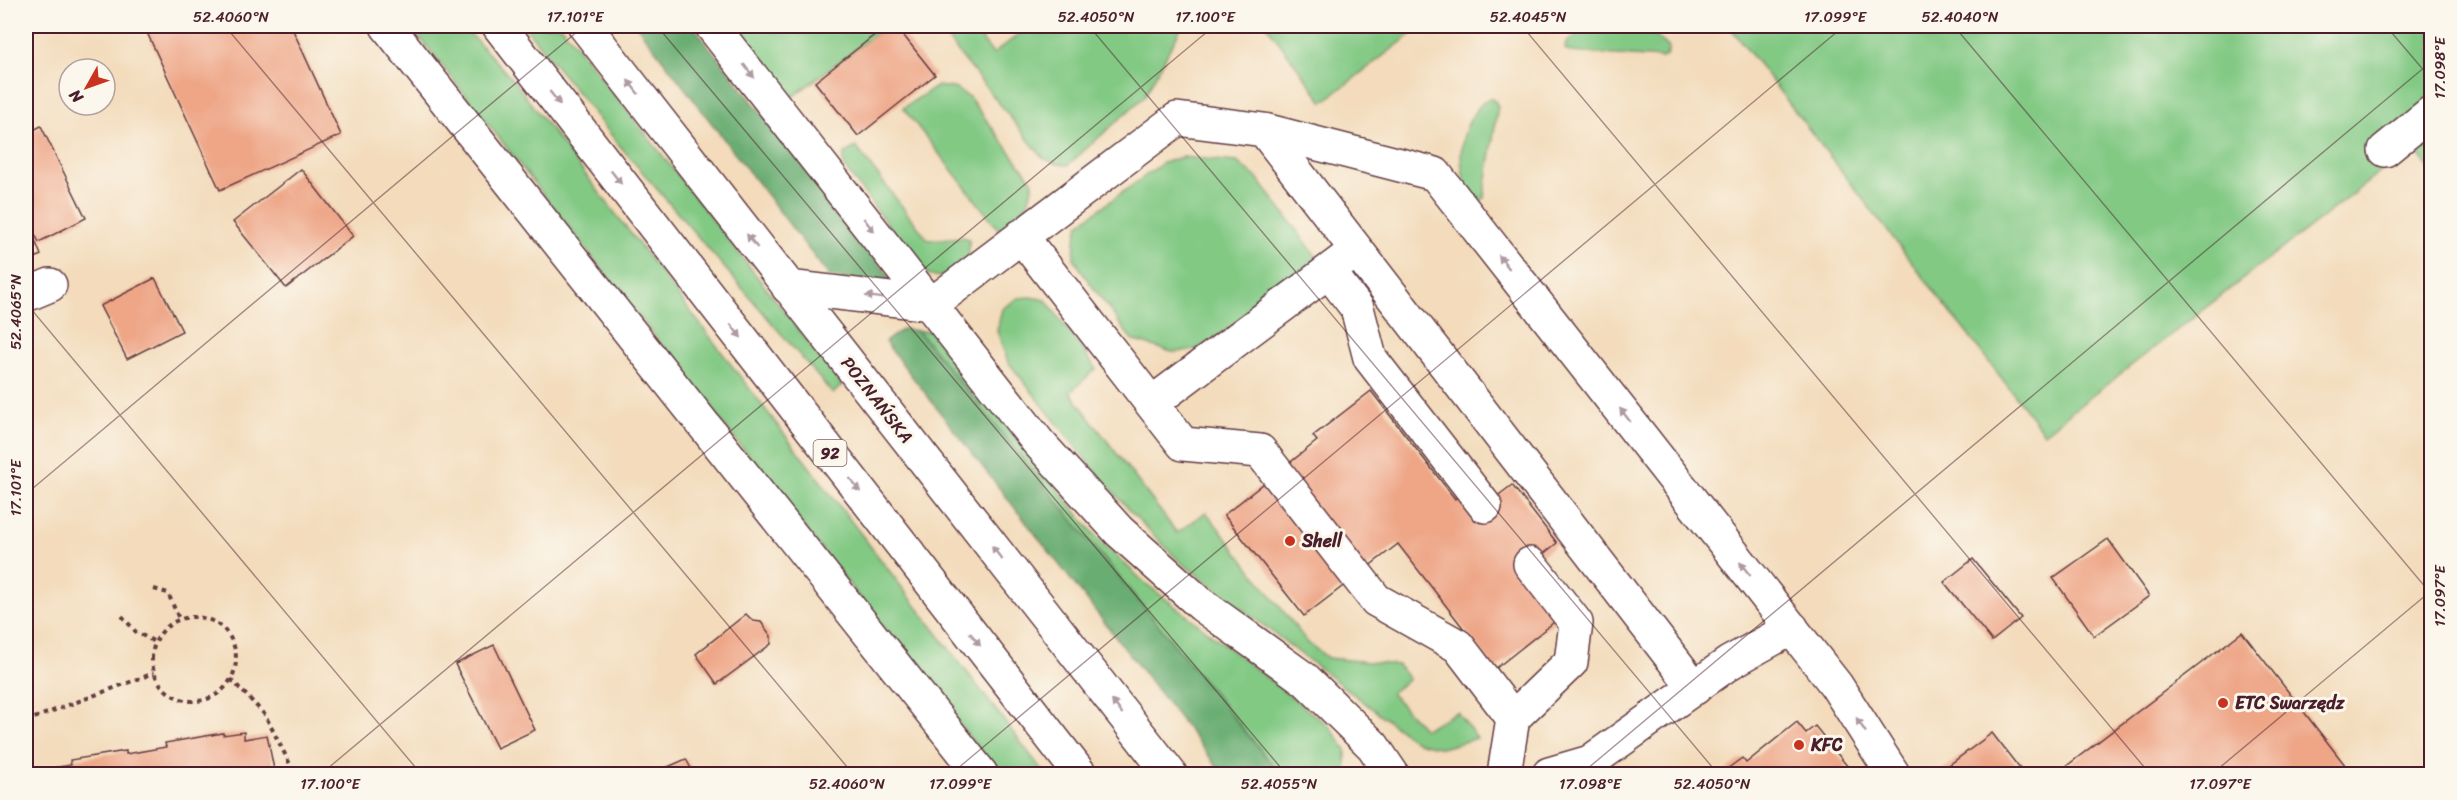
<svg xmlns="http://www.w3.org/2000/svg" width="2457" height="800" font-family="Sriracha,sans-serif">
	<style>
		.green { fill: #82c984; stroke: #667458; stroke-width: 1.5 }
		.forest { fill: #69ad72; stroke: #5a664e; stroke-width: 1.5 }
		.building { fill: #eea687 }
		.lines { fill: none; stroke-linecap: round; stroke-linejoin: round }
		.minor-casing { stroke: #633b41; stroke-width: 36 }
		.major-casing { stroke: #633b41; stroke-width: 36 }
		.path { stroke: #633b41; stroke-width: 4; stroke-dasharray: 4.5 4.5; stroke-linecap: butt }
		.minor { stroke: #fff; stroke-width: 33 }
		.major { stroke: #fff; stroke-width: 33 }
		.oneway { fill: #ae9aa0 }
		.ticks { fill: none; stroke: #4a1f2b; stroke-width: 1.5; stroke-opacity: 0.45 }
		.poi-dot { fill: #c8321e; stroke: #fbf7ec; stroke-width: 2 }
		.labels { text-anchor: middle; stroke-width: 6; stroke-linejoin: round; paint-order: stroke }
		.shield { fill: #fbf7ec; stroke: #7f6065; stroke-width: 1.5 }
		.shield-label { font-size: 16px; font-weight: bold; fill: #4a1f2b }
		.street-label { font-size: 18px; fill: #4a1f2b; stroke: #fbf7ec }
		.poi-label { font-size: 18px; font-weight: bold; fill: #4a1f2b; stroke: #fbf7ec; text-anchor: start }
		.neatline { fill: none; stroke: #4a1f2b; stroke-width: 2 }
		.ticks-label { font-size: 15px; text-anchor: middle; fill: #4a1f2b }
	</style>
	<rect width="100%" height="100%" fill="#fbf7ec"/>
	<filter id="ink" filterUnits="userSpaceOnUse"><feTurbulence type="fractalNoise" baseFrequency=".0167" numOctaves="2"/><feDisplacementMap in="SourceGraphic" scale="12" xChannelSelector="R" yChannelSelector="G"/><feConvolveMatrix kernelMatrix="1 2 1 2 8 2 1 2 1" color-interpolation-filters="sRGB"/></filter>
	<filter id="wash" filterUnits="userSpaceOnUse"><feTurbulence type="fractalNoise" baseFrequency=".008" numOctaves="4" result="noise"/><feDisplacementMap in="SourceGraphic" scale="24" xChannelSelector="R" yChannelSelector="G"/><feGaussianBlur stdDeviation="1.35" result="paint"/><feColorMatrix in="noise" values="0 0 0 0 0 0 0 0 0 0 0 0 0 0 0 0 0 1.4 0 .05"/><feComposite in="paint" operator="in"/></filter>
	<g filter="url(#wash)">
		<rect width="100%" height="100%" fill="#f3dbbb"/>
		<path class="green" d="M411,26H463L513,80L1045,774H998Z
			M524,26H561L842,385L833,394L620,146Z
			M736,26H886L791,98Z
			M937,26H971L993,54L1030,26H1182L1144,97L1068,165L1057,164L1043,158Z
			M1267,26H1422L1323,102Z
			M1617,26C1637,27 1656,33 1669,48L1667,55L1662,58L1570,52L1565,49L1566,43C1580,29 1597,27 1617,26Z
			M1729,26H2431V171L2413,147L2044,433Z
			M937,86L954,88L969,97L1033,182C1028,212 1023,213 999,230L903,108Z
			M1489,98L1495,101L1498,106L1484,198L1480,202L1475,201C1453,172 1457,120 1489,98Z
			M856,147L928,240L962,237L969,239V257L946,275L939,277L924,273L845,168L843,161L844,154Z
			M1182,157L1237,162L1258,179L1316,256L1309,271L1202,347L1189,351L1172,352L1132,340L1084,275L1074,258L1075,241L1079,224L1163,163Z
			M1030,297L1046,300L1096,369L1070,392L1177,533L1206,512L1308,643L1328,658L1398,665L1409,679L1391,693L1424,729L1457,712L1477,738L1442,748L1416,742L1178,560L1130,511L1092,467L1008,362L997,331L1002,309L1018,298Z
			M918,331H930L1098,539L1144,582L1330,727L1346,750V774H1280Z"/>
		<path class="forest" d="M637,26H693L885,271L896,290L829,276Z
			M903,329L918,331L1280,774H1223L885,342Z"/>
		<g id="blocks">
			<path class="building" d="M144,26H291L341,135L220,190Z
				M886,26H896L935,75L858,136L815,82Z
				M41,126L86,218L39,242L26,217V134Z
				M301,169L353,236L286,288L233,222Z
				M29,226L41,255L26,262V228Z
				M155,278L182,331L127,359L100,306Z
				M1371,391L1455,499L1461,494L1475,513L1512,485L1557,543L1521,572L1558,619L1495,669L1398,544L1304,616L1224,515L1317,441L1313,436Z
				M2108,539L2149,596L2094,636L2053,578Z
				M1973,559L2021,618L1992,641L1944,582Z
				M746,614L753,621L761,622L771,636V644L717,684L696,654Z
				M2242,632L2352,774H2056Z
				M494,645L535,730L497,748L455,664Z
				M1797,722L1806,733L1815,726L1848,767L1838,774H1732L1727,769L1742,758L1746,763Z
				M244,732V739L267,735L275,774H26V770L32,768L33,771L71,765L70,760L126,751V754L166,747L165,743L223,733V735Z
				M1992,733L2024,774H1937Z
				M686,759L694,774H652Z"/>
		</g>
	</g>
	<g filter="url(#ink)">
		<use href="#blocks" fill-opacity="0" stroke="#633b41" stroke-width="1.5"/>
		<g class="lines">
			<g class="minor-casing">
				<path id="minor" d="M387,26L981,774
					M712,26L1038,442L1119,531L1202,605L1306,680L1373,746L1392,774
					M1264,130L1695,688
					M2385,150L2432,112
					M1021,236L1183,444L1260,451L1376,600L1458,646L1513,718L1504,774
					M1329,272L1357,308L1370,358L1485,506
					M788,287L932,304L1177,119L1264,130L1435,174L1836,685L1893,774
					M26,295L50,285
					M1152,403L1346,258
					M1513,718L1571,662L1576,623L1530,564
					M1549,774L1590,762L1729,663L1792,628"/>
			</g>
			<g class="major-casing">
				<path id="major" d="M499,26L1080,774
					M585,26L1170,774"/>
			</g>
			<path class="path" d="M154,589L168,593L179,619
				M122,616L136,632L155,642
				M152 659a42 42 0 1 1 84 0a42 42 0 1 1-84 0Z
				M231,679L265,715L295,774
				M26,721L154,673"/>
			<use href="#minor" class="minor"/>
			<use href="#major" class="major"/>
		</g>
		<defs><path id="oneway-solid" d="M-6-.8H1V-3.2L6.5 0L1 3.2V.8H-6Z" transform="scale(1.5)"/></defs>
		<g class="oneway">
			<use href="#oneway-solid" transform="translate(749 71) rotate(52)"/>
			<use href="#oneway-solid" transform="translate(633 87) rotate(-128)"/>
			<use href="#oneway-solid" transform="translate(555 98) rotate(52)"/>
			<use href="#oneway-solid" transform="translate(616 177) rotate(52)"/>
			<use href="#oneway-solid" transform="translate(869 225) rotate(52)"/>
			<use href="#oneway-solid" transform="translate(752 241) rotate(-128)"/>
			<use href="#oneway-solid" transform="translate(1504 262) rotate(-128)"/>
			<use href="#oneway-solid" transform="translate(874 297) rotate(-173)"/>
			<use href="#oneway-solid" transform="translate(736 331) rotate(52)"/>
			<use href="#oneway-solid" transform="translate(1625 415) rotate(-128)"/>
			<use href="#oneway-solid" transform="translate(855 485) rotate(52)"/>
			<use href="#oneway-solid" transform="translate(997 553) rotate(-128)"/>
			<use href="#oneway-solid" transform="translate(1745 569) rotate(-128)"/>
			<use href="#oneway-solid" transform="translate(975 639) rotate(52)"/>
			<use href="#oneway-solid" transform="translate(1117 707) rotate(-128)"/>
			<use href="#oneway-solid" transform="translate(1861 725) rotate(-123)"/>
		</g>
	</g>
	<path class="ticks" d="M225,26L853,774M657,26L1286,774M1089,26L1718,774M1522,26L2150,774M1954,26L2432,595M2386,26L2432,80M26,303L421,774M26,494L584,26M321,774L1214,26M951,774L1844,26M1581,774L2432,61M2212,774L2432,590"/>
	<g class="poi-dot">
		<circle cx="1290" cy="541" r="6"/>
		<circle cx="2223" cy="703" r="6"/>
		<circle cx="1799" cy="745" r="6"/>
	</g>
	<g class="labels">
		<rect class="shield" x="813.5" y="440" width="33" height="26" rx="4.5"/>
		<g class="shield-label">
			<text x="830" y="459">92</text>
		</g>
		<g class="street-label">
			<text transform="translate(877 400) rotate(52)" y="6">POZNAŃSKA</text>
		</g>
		<g class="poi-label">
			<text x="1302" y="547">Shell</text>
			<text x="2235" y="709">ETC Swarzędz</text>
			<text x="1811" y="751">KFC</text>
		</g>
	</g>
	<rect width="2457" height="800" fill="none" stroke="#fbf7ec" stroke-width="66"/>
	<g transform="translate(87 87) rotate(230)"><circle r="28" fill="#fbf7ec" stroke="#b4a19f" stroke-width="1.5"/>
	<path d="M0-4.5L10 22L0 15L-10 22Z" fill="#c8321e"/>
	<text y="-9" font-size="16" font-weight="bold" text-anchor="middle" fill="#4a1f2b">N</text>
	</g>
	<rect x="33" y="33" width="2391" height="734" class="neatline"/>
	<g class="ticks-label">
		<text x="231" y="22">52.4060°N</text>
		<text x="575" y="22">17.101°E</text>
		<text x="1096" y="22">52.4050°N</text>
		<text x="1205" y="22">17.100°E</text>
		<text x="1528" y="22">52.4045°N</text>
		<text x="1835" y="22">17.099°E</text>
		<text x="1960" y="22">52.4040°N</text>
		<text transform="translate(2440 68) rotate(-90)" y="5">17.098°E</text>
		<text transform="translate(16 312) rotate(-90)" y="5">52.4065°N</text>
		<text transform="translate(16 488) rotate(-90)" y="5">17.101°E</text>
		<text transform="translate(2440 596) rotate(-90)" y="5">17.097°E</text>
		<text x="330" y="789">17.100°E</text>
		<text x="847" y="789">52.4060°N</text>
		<text x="960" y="789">17.099°E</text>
		<text x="1279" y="789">52.4055°N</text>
		<text x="1590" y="789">17.098°E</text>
		<text x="1712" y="789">52.4050°N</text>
		<text x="2220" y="789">17.097°E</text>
	</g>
</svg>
